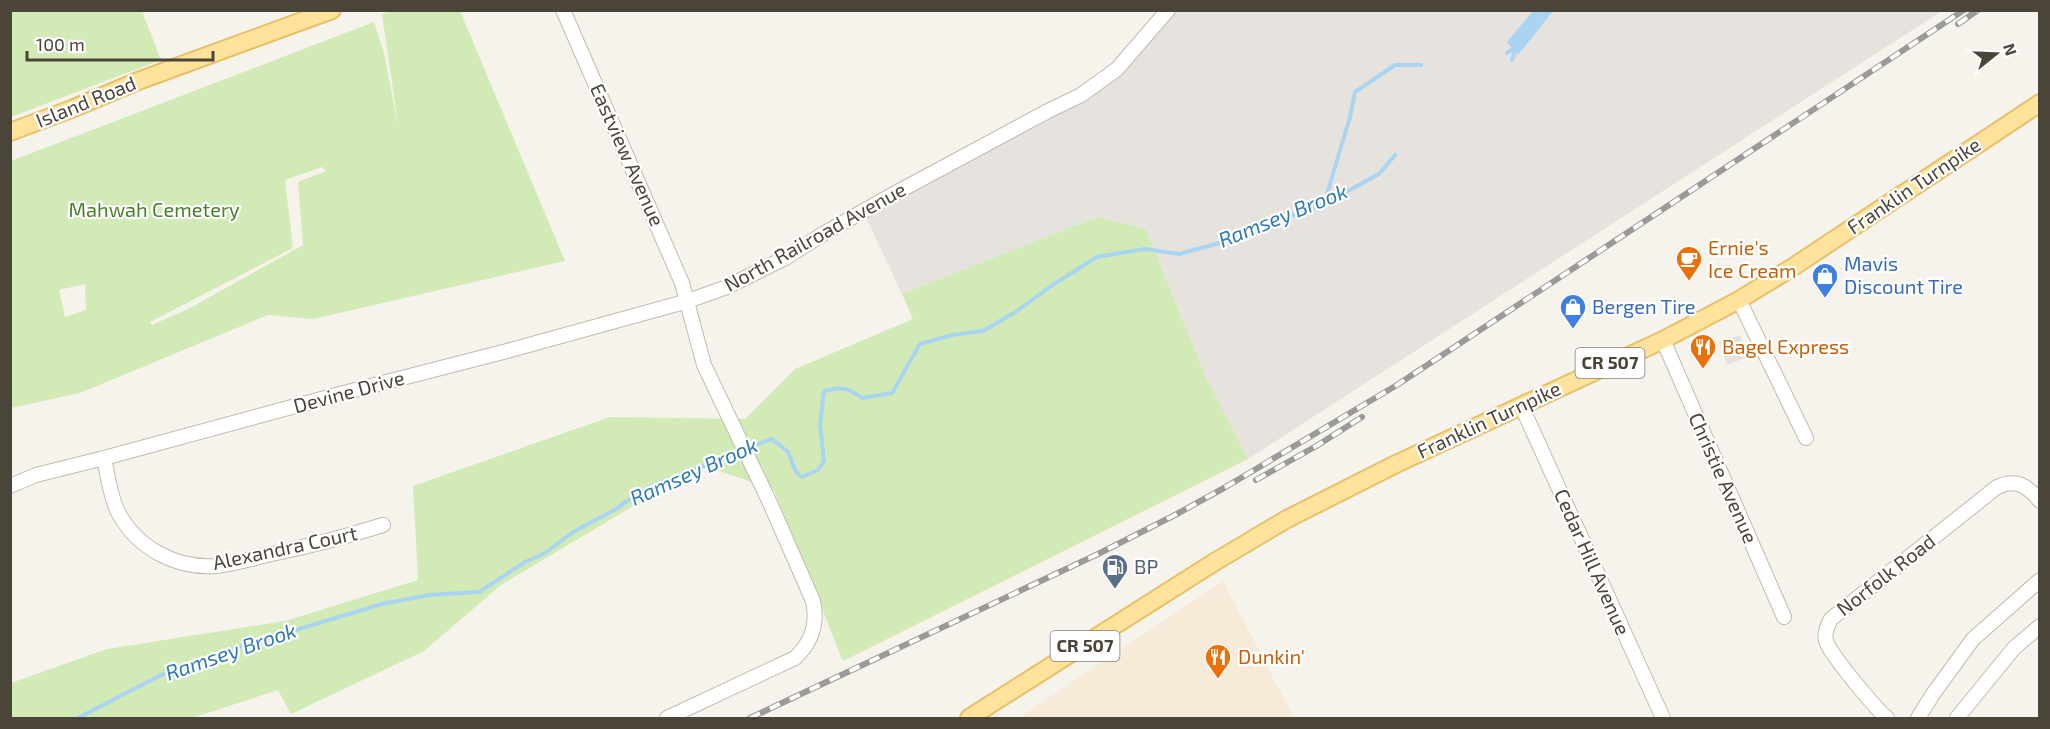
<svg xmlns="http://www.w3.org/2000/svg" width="2050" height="729" font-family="'Exo 2',sans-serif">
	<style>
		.commercial { fill: #f7ead8 }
		.industrial { fill: #e6e2dd }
		.green { fill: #d2eab5; fill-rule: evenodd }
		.parking { fill: #e5e3e0 }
		.water { fill: #a9d4f2 }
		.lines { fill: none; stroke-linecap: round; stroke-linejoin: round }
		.stream { stroke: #a9d4f2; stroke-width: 4 }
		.minor-casing { stroke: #c2bbae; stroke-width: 16 }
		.major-casing { stroke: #e6c16a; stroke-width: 20 }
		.minor { stroke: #fff; stroke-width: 14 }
		.major { stroke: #ffe39c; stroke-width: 16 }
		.rail-casing { stroke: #9a9a9a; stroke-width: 6 }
		.rail { stroke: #fff; stroke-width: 4; stroke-dasharray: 11; stroke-linecap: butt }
		.labels { text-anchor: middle; stroke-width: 4.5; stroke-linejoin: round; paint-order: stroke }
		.shield { fill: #fff; stroke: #817c74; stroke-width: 1.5 }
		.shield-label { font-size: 18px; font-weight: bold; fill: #4b4439 }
		.street-label { font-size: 20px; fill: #4b4439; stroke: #fff }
		.park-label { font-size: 20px; fill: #4a7f2a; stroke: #fff }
		.food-label { font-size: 20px; fill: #c56008; stroke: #fff; text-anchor: start }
		.shop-label { font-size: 20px; fill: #366cbe; stroke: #fff; text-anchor: start }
		.service-label { font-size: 20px; fill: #4e5e75; stroke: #fff; text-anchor: start }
		.water-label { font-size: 21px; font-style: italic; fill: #2e7ab2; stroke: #fff }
	</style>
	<rect width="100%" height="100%" fill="#f6f3ec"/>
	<path class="commercial" d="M1223,581L1294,718H1019Z"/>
	<path class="industrial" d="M1163,11H1942L1248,459L1205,375L1146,229L1097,217L902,294L862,209L1094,81Z"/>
	<path class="green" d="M11,10L142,11L161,60L11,117Z
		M392,11H460L565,261L313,319L268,315L80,393L11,408V161L374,22L384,53L399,131L382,14ZM322,167L326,171L298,182L303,245L190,308L152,325L150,322L293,248L285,180ZM85,284L86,310L65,317L59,290Z
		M1097,217L1146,229L1205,375L1248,459L843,661L774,490L702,465L501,585L424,651L291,714L278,690L192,718H11V683L107,649L285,621L418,580L413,486L610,417L745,419L795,369L913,319L902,294Z"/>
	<path class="parking" d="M1740,335L1748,357L1727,365L1719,342Z"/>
	<path class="water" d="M1533,11H1553L1518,55L1507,42Z"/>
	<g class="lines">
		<path class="stream" d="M1507,53L1513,49
			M1512,60L1515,51
			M1324,204L1350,117L1355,92L1395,65H1421
			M747,448L772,439L788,452L796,472L802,477L818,470L824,461L820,425L824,391C840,386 849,388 862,398L892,393L920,344L952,335L983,331L1017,311L1054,284L1097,257L1145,249L1179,254L1249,235L1271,223L1324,204L1379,174L1395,155
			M78,718L161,675L226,651L382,604L429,595L479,592L525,562L545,553L573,532L616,509L643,490L697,468L716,463L741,451"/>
		<g class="minor-casing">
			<path id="minor" d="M563,10L682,283L704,365L770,503L813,601C818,624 812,642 795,658L667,718
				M1739,300L1806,438
				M1663,340L1784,617
				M1521,405L1663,718
				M104,458C108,476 110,496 118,512C137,548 176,569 217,566C234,564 251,559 267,555C306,547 345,537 383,525
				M10,486L36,475L104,458L336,395L507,351L688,301L727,287L787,257L823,234L890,196L1046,112L1081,95L1117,69L1168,10
				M1887,718C1876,709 1830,654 1826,641C1824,633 1827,626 1831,619L1997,487C2016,478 2028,486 2040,501
				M1918,718L1933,694L1973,639L2040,580
				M1957,718L2014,648L2040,626"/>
		</g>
		<g class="major-casing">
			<path id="major" d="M10,132L74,108L138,81L332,10
				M969,718L1213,563L1287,519L1396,464L1663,340L1739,300L1793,267L2040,103"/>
		</g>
		<use href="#minor" class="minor"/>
		<use href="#major" class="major"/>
		<g class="rail-casing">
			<path id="rail" d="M1958,24L1978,10
				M1256,480L1318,445L1362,417
				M750,718L1098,554L1175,515L1224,488L1397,385L1964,10"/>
		</g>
		<use href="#rail" class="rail"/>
	</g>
	<defs>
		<g id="cafe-pin" transform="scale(1.35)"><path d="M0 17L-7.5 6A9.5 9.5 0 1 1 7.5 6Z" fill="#e8710a" stroke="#fff"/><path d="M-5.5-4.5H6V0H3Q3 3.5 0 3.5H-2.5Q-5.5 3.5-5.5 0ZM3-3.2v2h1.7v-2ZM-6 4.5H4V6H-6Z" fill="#fff"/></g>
		<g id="shop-pin" transform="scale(1.35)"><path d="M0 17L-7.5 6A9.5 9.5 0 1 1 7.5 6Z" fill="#3f7fe0" stroke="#fff"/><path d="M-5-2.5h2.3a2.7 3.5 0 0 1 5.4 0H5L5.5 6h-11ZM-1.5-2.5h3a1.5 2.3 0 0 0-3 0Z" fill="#fff"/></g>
		<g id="restaurant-pin" transform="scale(1.35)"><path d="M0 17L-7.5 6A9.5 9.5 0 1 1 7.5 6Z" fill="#e8710a" stroke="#fff"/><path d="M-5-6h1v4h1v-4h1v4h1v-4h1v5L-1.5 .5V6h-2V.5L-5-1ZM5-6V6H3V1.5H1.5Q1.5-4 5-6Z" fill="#fff"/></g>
		<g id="fuel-pin" transform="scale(1.35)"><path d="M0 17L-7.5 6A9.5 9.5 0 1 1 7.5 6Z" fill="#5c6f8a" stroke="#fff"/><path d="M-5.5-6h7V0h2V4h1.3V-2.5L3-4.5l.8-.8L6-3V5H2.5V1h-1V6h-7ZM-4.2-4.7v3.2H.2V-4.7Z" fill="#fff"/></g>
	</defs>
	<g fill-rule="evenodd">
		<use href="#cafe-pin" x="1689" y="259"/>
		<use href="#shop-pin" x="1825" y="276"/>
		<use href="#shop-pin" x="1573" y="307"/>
		<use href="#restaurant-pin" x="1703" y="347"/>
		<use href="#fuel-pin" x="1115" y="567"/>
		<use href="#restaurant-pin" x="1218" y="657"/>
	</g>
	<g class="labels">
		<g class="shield">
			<rect x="1575.5" y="348" width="69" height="30" rx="4.5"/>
			<rect x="1050.5" y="631" width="69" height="30" rx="4.5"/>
		</g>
		<g class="shield-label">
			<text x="1610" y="369">CR 507</text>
			<text x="1085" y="652">CR 507</text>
		</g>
		<g class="street-label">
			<text transform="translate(86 102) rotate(-22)" y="7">Island Road</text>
			<text transform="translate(627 155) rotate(66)" y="7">Eastview Avenue</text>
			<text transform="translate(1914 186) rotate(-34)" y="7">Franklin Turnpike</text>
			<text transform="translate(815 237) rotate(-29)" y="7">North Railroad Avenue</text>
			<text transform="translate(349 392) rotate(-15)" y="7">Devine Drive</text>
			<text transform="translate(1489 420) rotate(-25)" y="7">Franklin Turnpike</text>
			<text transform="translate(1723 478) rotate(66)" y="7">Christie Avenue</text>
			<text transform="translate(285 548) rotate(-12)" y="7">Alexandra Court</text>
			<text transform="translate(1592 562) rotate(66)" y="7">Cedar Hill Avenue</text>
			<text transform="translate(1886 575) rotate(-38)" y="7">Norfolk Road</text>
		</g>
		<g class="park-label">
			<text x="154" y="217">Mahwah Cemetery</text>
		</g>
		<g class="food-label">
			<text x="1708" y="255">Ernie's<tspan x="1708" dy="23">Ice Cream</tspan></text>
			<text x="1722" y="354">Bagel Express</text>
			<text x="1238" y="664">Dunkin'</text>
		</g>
		<g class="shop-label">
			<text x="1844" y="271">Mavis<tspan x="1844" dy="23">Discount Tire</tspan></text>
			<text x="1592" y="314">Bergen Tire</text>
		</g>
		<g class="service-label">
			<text x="1134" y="574">BP</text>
		</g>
		<g class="water-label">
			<text transform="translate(1283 216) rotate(-22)" y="7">Ramsey Brook</text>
			<text transform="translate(694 472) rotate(-24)" y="7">Ramsey Brook</text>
			<text transform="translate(231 652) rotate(-19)" y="7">Ramsey Brook</text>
		</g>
	</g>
	<rect width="2050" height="729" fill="none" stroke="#4b4439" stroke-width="24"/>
	<g transform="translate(1996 54) rotate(72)" stroke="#ffffff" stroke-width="4.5" paint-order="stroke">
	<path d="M0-4.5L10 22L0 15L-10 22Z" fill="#4b4439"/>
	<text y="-9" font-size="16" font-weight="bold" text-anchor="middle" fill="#4b4439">N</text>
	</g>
	<path d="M27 51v9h186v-9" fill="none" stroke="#4b4439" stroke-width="3"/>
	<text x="36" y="51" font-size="18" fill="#4b4439" stroke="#ffffff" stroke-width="4.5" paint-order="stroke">100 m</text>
</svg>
